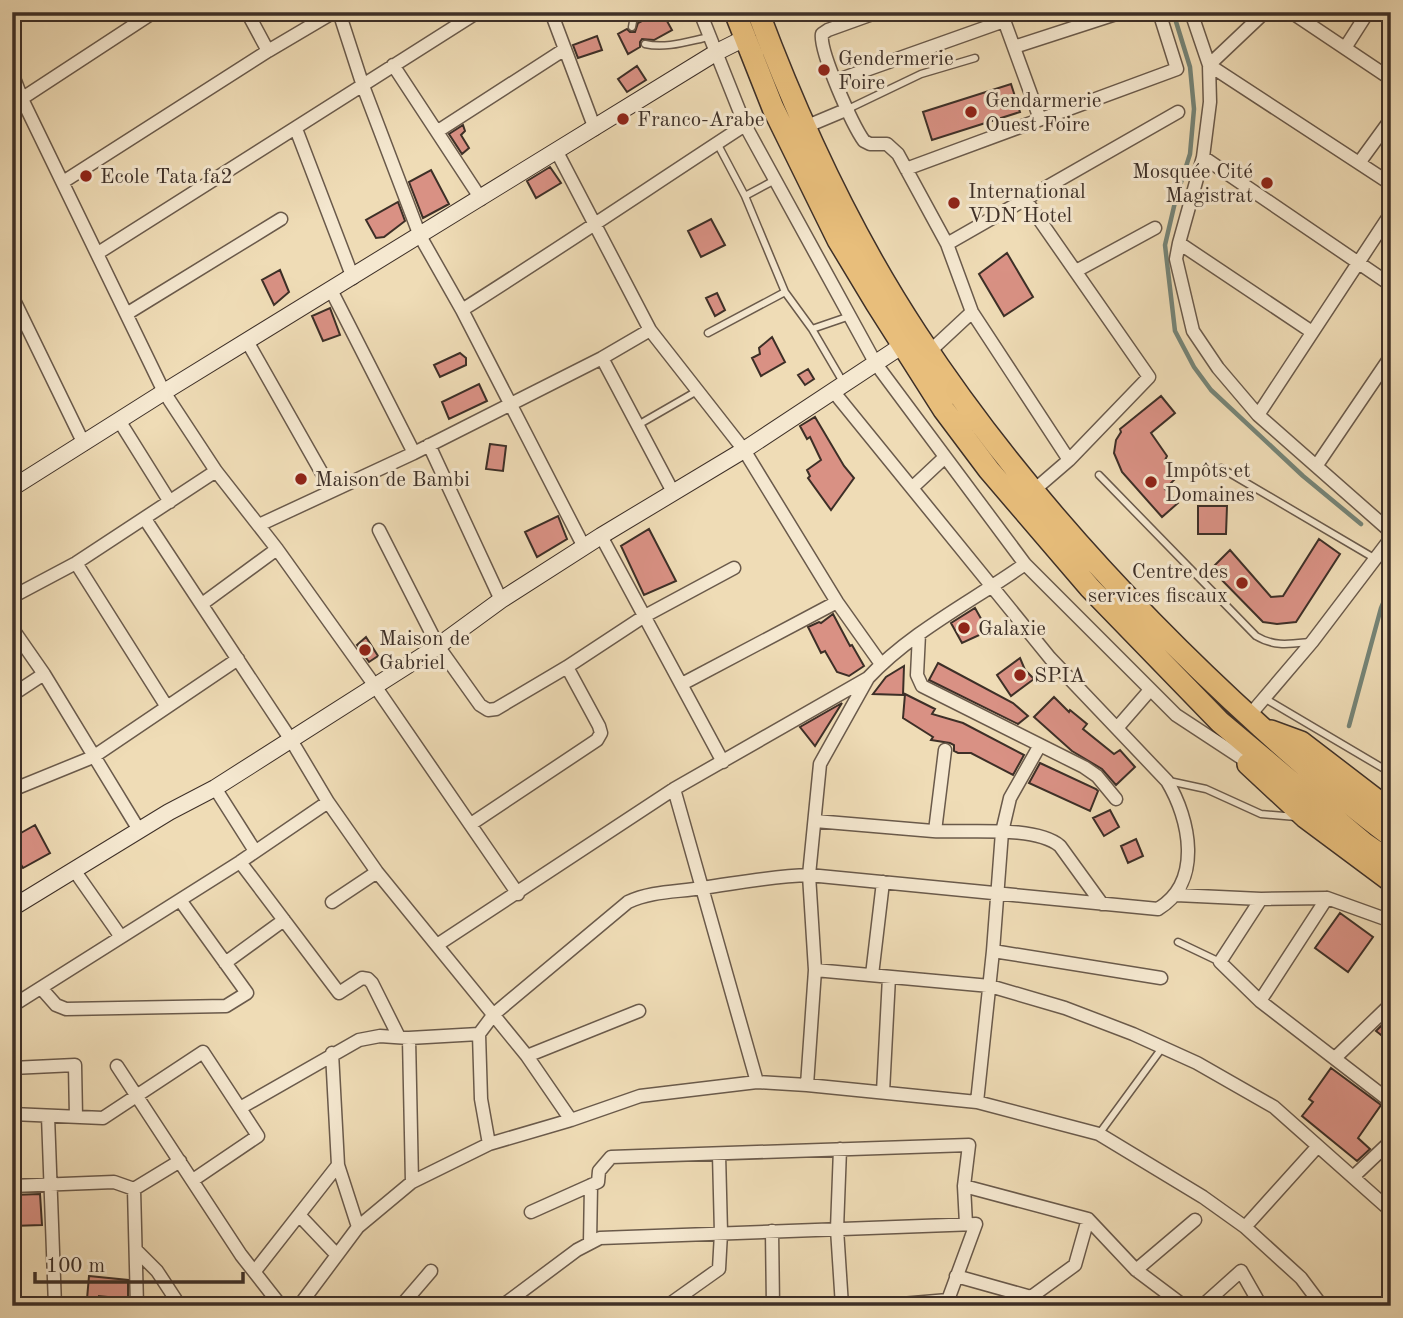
<svg xmlns="http://www.w3.org/2000/svg" width="1403" height="1318" font-family="'Old Standard TT',serif">
	<style>
		.lines { fill: none; stroke-linecap: round; stroke-linejoin: round }
		.stream { stroke: #758477; stroke-width: 4.5 }
		.building { fill: #d99184; stroke: #3d2f27; stroke-width: 2 }
		.lane-casing { stroke: #6a5a4b; stroke-width: 9 }
		.street-casing { stroke: #6a5a4b; stroke-width: 15 }
		.secondary-casing { stroke: #3d2f27; stroke-width: 18 }
		.highway-casing { stroke: #3d2f27; stroke-width: 24 }
		.lane { stroke: #f5e8d0; stroke-width: 6 }
		.street { stroke: #f5e8d0; stroke-width: 12 }
		.secondary { stroke: #f5e8d0; stroke-width: 16 }
		.highway { stroke: #e8be7b; stroke-width: 21 }
		.poi-dot { fill: #8f2418; stroke: #f5e8d0; stroke-width: 2.5 }
		.labels { text-anchor: middle; stroke-width: 6; stroke-linejoin: round; paint-order: stroke }
		.poi-label { font-size: 21px; fill: #3d2f27; stroke: #f5e8d0; text-anchor: start }
	</style>
	<rect width="100%" height="100%" fill="#efdcb6"/>
	<filter id="stains"><feTurbulence type="fractalNoise" baseFrequency=".00286" numOctaves="4"/><feColorMatrix values="0 0 0 0 .2 0 0 0 0 .09 0 0 0 0 .02 0 0 0 .5 -.17"/></filter>
	<radialGradient id="worn" r=".72"><stop offset=".6" stop-color="#630" stop-opacity="0"/><stop offset="1" stop-color="#630" stop-opacity=".3"/></radialGradient>
	<g class="lines">
		<path class="stream" d="M1173,12L1190,67L1194,109L1190,154L1176,198L1165,245L1175,331L1194,367L1211,390L1303,476L1361,524
			M1349,726L1381,608L1391,584"/>
	</g>
	<path class="building" d="M659,12H662L672,30L654,40L642,39L640,42V47L628,54L618,34L627,29L630,32H635L638,23Z
		M597,36L602,50L578,58L573,45Z
		M637,66L646,80L627,92L618,79Z
		M1011,84L1020,112L932,140L923,112Z
		M463,125L465,131L461,135L469,148L462,154L449,134Z
		M550,167L561,183L536,198L527,181Z
		M431,170L449,204L423,218L409,182Z
		M398,202L405,221L384,237L376,238L366,220Z
		M711,219L725,245L701,257L688,231Z
		M1007,253L1033,297L1004,316L979,274Z
		M280,270L289,292L274,305L262,280Z
		M717,293L725,310L715,316L706,298Z
		M330,308L340,335L323,341L312,316Z
		M772,337L785,362L761,376L752,358L760,354L759,348Z
		M460,353L466,358V365L440,377L434,365Z
		M808,369L814,379L805,385L798,375Z
		M479,384L487,401L449,419L442,402Z
		M1161,396L1175,413L1151,433L1167,456L1165,460L1178,476L1165,489L1178,503L1162,517L1122,472L1114,453L1116,440L1121,432L1120,429Z
		M815,417L844,466L854,478L831,510L808,478L810,476L807,470L821,460L810,437L807,439L800,426Z
		M490,444L506,446L503,471L486,469Z
		M1198,506H1227L1226,534H1198Z
		M558,516L567,539L537,557L525,532Z
		M649,529L676,581L644,595L621,546Z
		M1319,539L1340,554L1296,622L1277,624L1263,622L1211,569L1230,550L1271,597L1283,596Z
		M975,608L988,631L962,643L951,623Z
		M833,614L850,646L852,645L864,666L849,676L837,672L825,651L821,653L808,627L819,622L821,623Z
		M366,637L378,656L369,662L357,645Z
		M1020,658L1025,670L1034,679L1011,696L997,675Z
		M938,663L1013,703L1028,716L1018,724L929,680Z
		M904,666L903,695L873,694L886,677Z
		M905,694L935,709L932,714L963,723L1024,755L1013,775L971,753H958L954,751V745L950,743L931,740L933,737L903,718Z
		M1054,697L1069,712L1070,710L1087,724L1083,729L1114,754L1120,750L1135,767L1116,785L1102,769L1072,751L1034,717Z
		M842,703L815,746L800,727Z
		M1040,763L1096,789L1098,791L1090,811L1029,783Z
		M1110,810L1119,827L1104,836L1093,818Z
		M35,825L50,853L23,868L12,850V838Z
		M1136,839L1143,856L1128,863L1121,846Z
		M1340,913L1373,937L1348,972L1315,948Z
		M1385,1022L1391,1026V1043L1376,1031Z
		M1331,1068L1381,1105L1358,1138L1370,1149L1357,1161L1302,1116L1313,1102L1309,1099Z
		M40,1194L42,1225L12,1226V1195Z
		M89,1276L128,1280V1299L99,1296V1300L87,1299Z"/>
	<g class="lines">
		<g class="lane-casing">
			<path id="lane" d="M632,27L634,16L638,12
				M645,44C666,49 689,41 709,37
				M848,109L921,74L975,58
				M717,143L745,196L785,292L812,329L850,316
				M745,196L775,180
				M812,329L843,382
				M708,333L785,292
				M638,425L697,391
				M1221,468L1374,558
				M1099,475L1256,636C1274,647 1290,644 1310,642
				M1264,698L1391,773
				M1169,781L1206,789L1261,814L1296,817
				M1178,942L1220,962
				M1099,1134L1162,1048"/>
		</g>
		<g class="street-casing">
			<path id="street" d="M247,12L268,51
				M339,12L363,86L420,236L462,310L584,547
				M551,12L595,129
				M700,12L745,125L876,364L1025,564L1176,715L1243,759
				M878,12L828,30L822,34C819,51 853,126 864,141L870,144H887L898,154L947,244L972,312L1069,460
				M1001,12L1040,119
				M1191,12L1209,65L1210,102L1203,157L1179,243L1176,259L1193,331L1218,368L1258,415L1391,532
				M1265,12L1209,65L1391,184
				M1291,12L1391,79
				M1014,47L1122,12
				M1345,48L1368,12
				M393,65L481,199
				M12,73L22,99L164,392L216,471L277,549L375,686L518,894
				M835,81L1004,21
				M12,105L154,12
				M805,127L848,109
				M296,129L353,278
				M438,131L565,49
				M557,152L650,330L744,450L837,602L881,664
				M1203,157L1391,285
				M1359,163L1391,119
				M906,169L1177,69L1159,12
				M63,182L268,51L334,12
				M1025,199L1149,377L1069,460L1033,491
				M1179,243L1312,332
				M947,244L1178,112
				M98,253L478,12
				M1076,271L1155,228
				M331,290L414,453
				M12,296L84,444
				M462,310C557,250 650,187 745,125
				M128,313L281,219
				M247,341L332,491
				M929,352L972,312
				M602,358L673,492
				M1258,415L1391,213
				M120,422L170,502
				M429,445L501,600
				M1317,465L1391,356
				M913,487L945,457
				M145,519L291,740L328,802L377,872L527,1056L571,1120
				M259,525L414,453L602,358L650,330
				M379,530L438,646L480,705L488,710L496,709L567,667L643,617L734,568
				M601,536L723,762
				M76,563L167,707
				M12,597L76,563L216,471
				M202,604L277,549
				M12,628L44,674L139,830
				M919,634L917,675L922,686L1084,767L1097,776L1116,799
				M682,684L837,602
				M12,695L44,674
				M1249,716L1312,642L1391,538
				M1117,728L1150,690
				M215,788L255,851
				M674,789L757,1082
				M12,790L93,757L238,659
				M815,821C854,824 894,828 933,831C966,833 1035,825 1060,846L1102,904
				M471,824L597,740L601,733L599,726L567,667
				M935,831L945,750
				M240,862L339,993L362,978L368,979L372,983L399,1037
				M74,870L121,937
				M1176,895L1261,899L1327,898L1391,921
				M1261,899L1220,962L1260,1001L1391,1102
				M332,902L377,872
				M437,945L674,789L868,678C912,631 973,601 1025,564
				M993,951L1161,978
				M225,963L284,920
				M815,970L990,986L1065,1008L1133,1034L1197,1063L1274,1107L1391,1211
				M872,975L883,882
				M41,988L56,1005L66,1009L226,1006L247,993L180,900
				M1260,1001L1327,898
				M12,1006L240,862L328,802
				M409,1038L412,1182
				M527,1056L639,1011
				M1335,1058L1391,1004
				M117,1066L241,1255L281,1306
				M12,1068L75,1065L76,1117
				M807,1085L815,970L809,875L820,764L868,678
				M883,1092L889,977
				M977,1102L993,951L1002,832L1010,798L1040,745
				M240,1108L359,1040L380,1036L409,1038L479,1034
				M12,1114L103,1118L203,1052L258,1136L193,1180
				M48,1116L55,1306
				M489,1144L481,1099L479,1034L494,1014L628,902C651,891 677,892 702,888C738,883 772,876 809,875L1158,909C1203,882 1190,819 1167,781L1050,658L833,391
				M840,1149L837,1229L842,1306
				M338,1165L358,1227
				M1353,1177L1391,1141
				M12,1186L114,1182L134,1189
				M964,1186L1088,1219L1136,1270L1184,1306
				M134,1189L137,1306
				M134,1189L180,1161
				M531,1212L598,1182L599,1171L611,1157L969,1145L964,1186L966,1224
				M299,1215L336,1254
				M1245,1227L1318,1146
				M772,1231L773,1306
				M590,1243L591,1185
				M136,1250L157,1271L180,1306
				M1136,1270L1195,1220
				M255,1271L338,1165L332,1053
				M956,1276L1031,1297L1075,1265L1088,1219
				M299,1306L358,1227L412,1182L489,1144L571,1120L640,1096L757,1082L807,1085L977,1102L1099,1134L1203,1197L1245,1227L1301,1278L1322,1306
				M401,1306L431,1271
				M502,1306L577,1250L600,1238L976,1224L948,1300L878,1306
				M667,1306L719,1269L721,1233L719,1154
				M1202,1306L1241,1271L1261,1306"/>
		</g>
		<g class="secondary-casing">
			<path id="secondary" d="M12,488L164,392L717,52L745,38
				M12,908L169,812L215,788L438,646L501,600L601,536L744,450L903,345"/>
		</g>
		<g class="highway-casing">
			<path id="highway" d="M735,12L773,108L838,240L876,303L944,410L989,470L1090,588L1220,722L1365,844L1391,862
				M758,12C800,124 851,234 917,334C1013,480 1132,610 1261,727C1303,765 1345,802 1391,836
				M1271,731L1301,742L1391,811
				M1248,764L1305,817L1391,881"/>
		</g>
		<use href="#lane" class="lane"/>
		<use href="#street" class="street"/>
		<use href="#secondary" class="secondary"/>
		<use href="#highway" class="highway"/>
	</g>
	<g class="poi-dot">
		<circle cx="824" cy="70" r="7"/>
		<circle cx="971" cy="112" r="7"/>
		<circle cx="623" cy="119" r="7"/>
		<circle cx="86" cy="176" r="7"/>
		<circle cx="1267" cy="183" r="7"/>
		<circle cx="954" cy="203" r="7"/>
		<circle cx="301" cy="479" r="7"/>
		<circle cx="1151" cy="482" r="7"/>
		<circle cx="1242" cy="583" r="7"/>
		<circle cx="964" cy="628" r="7"/>
		<circle cx="365" cy="650" r="7"/>
		<circle cx="1020" cy="675" r="7"/>
	</g>
	<g class="labels">
		<g class="poi-label">
			<text x="838" y="65">Gendermerie<tspan x="838" dy="24">Foire</tspan></text>
			<text x="985" y="107">Gendarmerie<tspan x="985" dy="24">Ouest Foire</tspan></text>
			<text x="637" y="126">Franco-Arabe</text>
			<text x="1253" y="178" text-anchor="end">Mosquée Cité<tspan x="1253" dy="24">Magistrat</tspan></text>
			<text x="100" y="183">Ecole Tata fa2</text>
			<text x="968" y="198">International<tspan x="968" dy="24">VDN Hotel</tspan></text>
			<text x="1165" y="477">Impôts et<tspan x="1165" dy="24">Domaines</tspan></text>
			<text x="315" y="486">Maison de Bambi</text>
			<text x="1228" y="578" text-anchor="end">Centre des<tspan x="1228" dy="24">services fiscaux</tspan></text>
			<text x="978" y="635">Galaxie</text>
			<text x="379" y="645">Maison de<tspan x="379" dy="24">Gabriel</tspan></text>
			<text x="1034" y="682">SPIA</text>
		</g>
	</g>
	<rect width="1403" height="1318" fill="none" stroke="#efdcb6" stroke-width="42"/>
	<rect x="14" y="14" width="1375" height="1290" fill="none" stroke="#3d2f27" stroke-width="3.5"/>
	<rect x="21" y="21" width="1361" height="1276" fill="none" stroke="#3d2f27" stroke-width="2"/>
	<path d="M35 1272v10h208v-10" fill="none" stroke="#3d2f27" stroke-width="3.5"/>
	<text x="46" y="1272" font-size="21" fill="#3d2f27" stroke="#f5e8d0" stroke-width="5" paint-order="stroke">100 m</text>
	<rect width="100%" height="100%" filter="url(#stains)"/>
	<rect width="100%" height="100%" fill="url(#worn)"/>
</svg>
